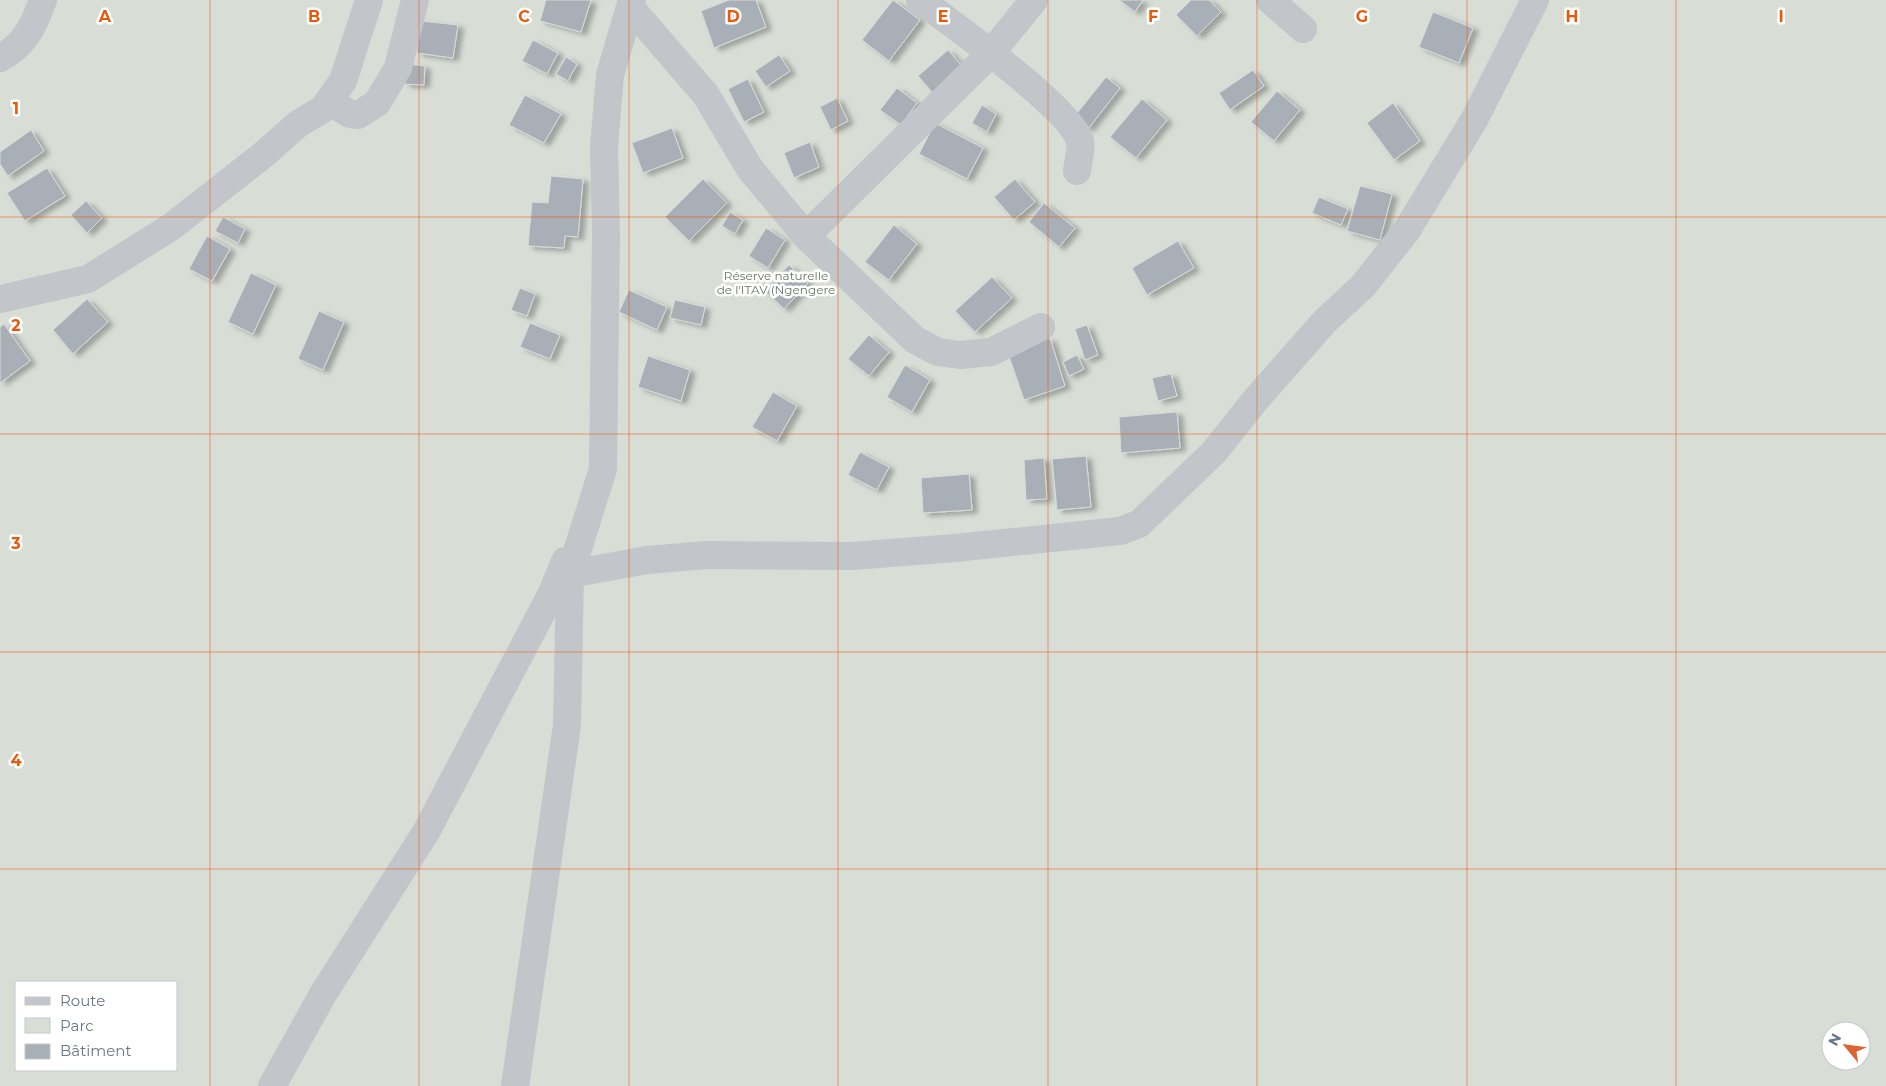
<svg xmlns="http://www.w3.org/2000/svg" width="1886" height="1086" font-family="Montserrat,sans-serif">
	<style>
		.green { fill: #d8ddd6; fill-rule: evenodd }
		.building { fill: #a8afb6; stroke: #dadad9; filter: url(#shadow) }
		.lines { fill: none; stroke-linecap: round; stroke-linejoin: round }
		.street { stroke: #c2c5c9; stroke-width: 28 }
		.grid { fill: none; stroke: #e8590c; stroke-width: 1; stroke-opacity: 0.55 }
		.labels { text-anchor: middle; stroke-width: 5; stroke-linejoin: round; paint-order: stroke }
		.park-label { font-size: 12px; fill: #667864; stroke: #fff }
		.grid-label { font-size: 16px; text-anchor: middle; font-weight: bold; fill: #e8590c; stroke: #fff; stroke-width: 5; stroke-linejoin: round; paint-order: stroke }
	</style>
	<defs>
		<filter id="shadow"><feDropShadow dx="5.5" dy="3" stdDeviation="2.5" flood-color="#0004"/></filter>
	</defs>
	<rect width="100%" height="100%" fill="#f8f9f6"/>
	<path class="green" d="M0,0H1886V1086H0ZM16,982H176V1070H16ZM1831,1031H1861V1061H1831Z"/>
	<path class="building" d="M546,0H591L581,32L540,21Z
		M729,0H756L766,27L714,48L701,11Z
		M893,0L920,20L889,61L862,40Z
		M1119,0H1143L1135,12Z
		M1191,0H1209L1221,12L1197,36L1176,15Z
		M1433,12L1473,28L1459,63L1419,47Z
		M421,21L458,25L453,58L417,53Z
		M533,40L558,53L547,74L522,61Z
		M948,50L962,66L933,93L918,76Z
		M779,55L790,71L766,87L755,71Z
		M566,57L577,64L568,81L556,74Z
		M407,64L425,66L424,85L405,84Z
		M1253,70L1264,86L1230,110L1219,93Z
		M1106,77L1120,88L1088,129L1074,117Z
		M748,79L764,112L744,122L728,89Z
		M897,88L917,103L901,125L880,110Z
		M1277,91L1300,110L1274,141L1251,122Z
		M525,95L561,114L544,143L509,125Z
		M837,98L848,121L831,130L820,107Z
		M1142,99L1167,120L1136,158L1110,137Z
		M1393,103L1420,141L1394,160L1367,123Z
		M982,105L996,114L987,132L972,123Z
		M935,123L983,148L967,179L919,154Z
		M672,128L683,158L643,173L632,143Z
		M31,130L44,151L8,176L0,164V152Z
		M810,142L819,167L794,178L784,153Z
		M47,168L65,196L25,221L7,193Z
		M551,176L583,179L578,237L565,236L564,248L528,246L532,202L548,203Z
		M703,179L727,203L689,241L665,217Z
		M1015,179L1035,202L1014,220L994,197Z
		M1360,186L1392,194L1380,240L1347,231Z
		M1319,197L1348,209L1341,225L1312,213Z
		M86,201L102,218L87,233L71,215Z
		M1044,203L1075,228L1059,247L1029,222Z
		M730,212L743,220L735,234L722,226Z
		M223,217L245,229L238,243L215,231Z
		M894,225L917,244L889,280L865,262Z
		M766,228L785,240L768,268L749,256Z
		M207,236L230,249L212,281L189,269Z
		M1178,241L1194,268L1147,295L1132,268Z
		M789,265L808,283L784,309L765,291Z
		M251,273L276,285L253,334L228,322Z
		M992,277L1012,298L975,332L955,311Z
		M520,288L535,294L527,316L511,310Z
		M629,290L667,307L657,330L619,312Z
		M87,299L108,322L73,354L53,330Z
		M675,300L705,307L701,325L670,318Z
		M319,311L344,322L323,370L298,359Z
		M530,323L560,335L550,359L520,347Z
		M4,324L30,361L0,383V327Z
		M1087,325L1098,355L1085,360L1075,329Z
		M869,335L889,352L869,376L848,359Z
		M1050,338L1065,386L1024,400L1008,353Z
		M1077,355L1084,369L1069,376L1063,362Z
		M648,356L690,370L681,401L638,387Z
		M905,365L930,380L912,412L887,397Z
		M1171,374L1177,396L1158,401L1152,378Z
		M773,392L797,406L777,441L752,427Z
		M1177,412L1180,448L1121,453L1119,417Z
		M860,452L889,467L877,490L848,475Z
		M1086,456L1091,507L1057,510L1052,459Z
		M1044,458L1047,499L1026,500L1024,460Z
		M969,474L972,510L923,513L921,478Z"/>
	<g class="lines">
		<path class="street" d="M920,0C951,23 1071,109 1080,141C1082,148 1078,162 1077,171
			M1270,0L1303,29
			M630,7L706,95L750,169L806,236L915,340L938,352L960,355L991,352L1041,327
			M0,58C25,45 34,25 43,0
			M329,101L350,114L358,115L377,103L398,68L415,0
			M806,236L991,53L1034,0
			M0,299L88,279L171,227L263,155L298,124L323,109L343,81L369,0
			M570,574L647,560L707,555L852,556L955,548L1120,531L1139,524L1214,452L1257,398L1326,320L1363,286L1407,230L1474,120L1535,0
			M272,1086L323,994L426,832L552,593L565,561
			M515,1086L567,725L570,574L603,469L606,235L604,146L610,75L632,0"/>
	</g>
	<path class="grid" d="M210,0V1086M419,0V1086M629,0V1086M838,0V1086M1048,0V1086M1257,0V1086M1467,0V1086M1676,0V1086M0,217H1886M0,434H1886M0,652H1886M0,869H1886"/>
	<g class="labels">
		<g class="park-label">
			<text x="776" y="280">Réserve naturelle<tspan x="776" dy="14">de l'ITAV (Ngengere</tspan></text>
		</g>
	</g>
	<g class="grid-label">
		<text x="105" y="22">A</text>
		<text x="314" y="22">B</text>
		<text x="524" y="22">C</text>
		<text x="733" y="22">D</text>
		<text x="943" y="22">E</text>
		<text x="1153" y="22">F</text>
		<text x="1362" y="22">G</text>
		<text x="1572" y="22">H</text>
		<text x="1781" y="22">I</text>
		<text x="16" y="114">1</text>
		<text x="16" y="331">2</text>
		<text x="16" y="549">3</text>
		<text x="16" y="766">4</text>
	</g>
	<rect x="15" y="981" width="162" height="90" fill="#ffffff" stroke="#c3c9cf"/>
	<rect x="25" y="997" width="25" height="8" fill="#c2c5c9" stroke="#c3c9cf"/>
	<text x="60" y="1006" font-size="15" fill="#697786">Route</text>
	<rect x="25" y="1018" width="25" height="15" fill="#d8ddd6" stroke="#c3c9cf"/>
	<text x="60" y="1031" font-size="15" fill="#697786">Parc</text>
	<rect x="25" y="1044" width="25" height="15" fill="#a8afb6" stroke="#c3c9cf"/>
	<text x="60" y="1056" font-size="15" fill="#697786">Bâtiment</text>
	<g transform="translate(1846 1046) rotate(299)"><circle r="24" fill="#ffffff" stroke="#c3c9cf"/>
	<path d="M0-4L9 19L0 12L-9 19Z" fill="#dc6333"/>
	<text y="-8" font-size="14" font-weight="bold" text-anchor="middle" fill="#697786">N</text>
	</g>
</svg>
